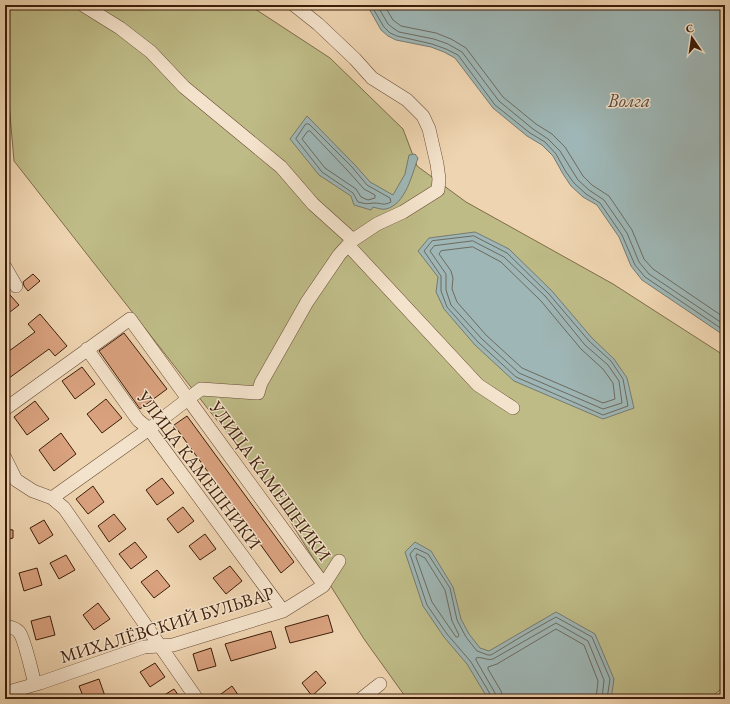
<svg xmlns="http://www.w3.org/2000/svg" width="730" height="704" font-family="'EB Garamond',serif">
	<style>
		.green { fill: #bebb87; stroke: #7e6c48 }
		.water { fill: #9eb6b5; stroke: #777970 }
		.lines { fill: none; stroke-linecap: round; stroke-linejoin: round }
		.shore { stroke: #6e6a5f; stroke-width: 1 }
		.building { fill: #d9a17e; stroke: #3d1d09 }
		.minor-casing { stroke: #694b33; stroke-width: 14 }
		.minor { stroke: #f4e3cc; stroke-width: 13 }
		.labels { text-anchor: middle; stroke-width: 3; stroke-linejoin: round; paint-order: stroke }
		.street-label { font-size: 18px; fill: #3d1d09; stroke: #f4e3cc }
		.water-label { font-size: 19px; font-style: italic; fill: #5a4b3d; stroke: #f4e3cc }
	</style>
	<rect width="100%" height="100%" fill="#eed4b0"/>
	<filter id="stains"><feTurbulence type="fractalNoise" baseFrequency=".005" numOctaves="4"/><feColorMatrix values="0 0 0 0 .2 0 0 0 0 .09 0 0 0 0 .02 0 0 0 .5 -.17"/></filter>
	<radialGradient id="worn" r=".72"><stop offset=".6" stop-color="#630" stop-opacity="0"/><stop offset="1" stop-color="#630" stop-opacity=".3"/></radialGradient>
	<path class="green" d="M5,5H249L330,58L403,129L417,166L466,202L613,284L725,356V686L709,699H407L364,639L266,483L14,161L9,103L5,94Z"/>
	<path class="water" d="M367,5H725V336L642,280L631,266L619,237L597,205L583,197L571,186L563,174L553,156L542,145L527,136L493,108L455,58L444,52L431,47L396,40L388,36L381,30Z
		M307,116L355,165L370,182L393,195L405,174L409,155L415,154L418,158C412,174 406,204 386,209C382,210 377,208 373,207L371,210L354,205L351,196L319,175L290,139Z
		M475,232L509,249L552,291L592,338L614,359L627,378L634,408L603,419L514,381L475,345L444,309L436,292L438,277L418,251L429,238Z
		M415,542L431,551L453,587L461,619L469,634L480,648L489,651L556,612L595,634L614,679L611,699H488L467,664L444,637L423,606L405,552Z"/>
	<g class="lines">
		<path class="shore" d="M371,5L384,27L390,33L397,36L432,44L446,49L458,55L495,105L530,133L545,142L556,154L566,172L574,183L586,194L600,203L622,235L635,265L645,277L725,331
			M377,5L388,24L393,28L399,32L434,39L448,44L462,52L499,101L533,129L548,139L560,151L578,180L589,190L604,200L627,233L639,262L649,274L725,325
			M384,5L393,20L401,26L436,33L451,39L466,48L503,97L536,124L552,134L565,147L583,176L592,185L609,196L632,230L644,259L653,269L725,318
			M306,124H309L352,167L367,185L390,198L391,202C383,206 382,203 374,203C365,204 367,204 358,202L353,193L322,172L296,139Z
			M310,131L348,171L364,189L375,195V198L368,200L361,197L356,189L325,168L302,139L307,132Z
			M474,236L507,253L549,294L589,341L611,361L623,379L628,406L603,415L516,377L478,342L447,307L441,291V276L424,251L432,241Z
			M473,241L504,257L546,297L585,345L608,365L619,381L622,403L603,409L519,373L482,339L451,305L446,290V274L430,251L434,246Z
			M473,247L501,262L541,301L581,349L603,369L613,383L615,399L603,403L522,368L486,335L457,302L452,289L453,278L451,271L439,254L441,251Z
			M417,554L425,558L445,590L452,621L459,635L458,637H456L432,602L416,557Z
			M491,699L489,692L471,662L447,634L427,605L410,554L415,548L428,554L450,588L457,620L466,637L477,651L488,655H491L524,635L556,617L592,637L610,679L607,699
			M496,699L495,693L476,660V658C481,656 487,661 493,659L556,623L588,641L604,680L602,699
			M503,699L501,691L488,669V667L497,664L556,629L584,645L598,681L596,699"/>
	</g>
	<path class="building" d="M33,274L40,281L28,291L24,286L23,282Z
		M10,295L19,305L10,312L5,307V299Z
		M40,314L67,346L55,356L49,349L5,381V354L35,332L28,324Z
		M124,333L167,389L140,409L99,351Z
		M82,367L95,384L75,399L62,381Z
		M106,399L122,418L102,433L87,414Z
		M35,401L49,419L27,435L14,417Z
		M187,416L294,562L281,573L174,425Z
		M61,433L76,454L54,471L39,450Z
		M162,478L174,493L157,505L146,490Z
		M93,486L104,502L88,514L76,499Z
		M183,507L194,521L178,533L167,519Z
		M114,514L126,529L109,542L98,526Z
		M44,520L53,535L39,544L30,528Z
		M5,529L13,530V538L5,540Z
		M205,534L216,549L200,560L189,546Z
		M135,542L147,557L131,569L119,554Z
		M66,555L75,570L59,579L50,563Z
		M230,566L242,581L226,594L213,578Z
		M37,568L42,585L24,591L19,573Z
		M157,570L170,586L154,598L141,582Z
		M98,603L110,619L94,630L83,615Z
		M328,615L333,632L290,643L285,627Z
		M50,616L55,635L36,640L31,621Z
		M271,631L276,648L231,661L225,644Z
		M211,648L216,666L198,671L193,654Z
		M155,663L165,677L150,687L140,672Z
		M316,671L326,683L312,696L302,683Z
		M99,679L106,699H84L79,686Z
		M232,686L241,699H214Z
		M174,689L181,699H158Z"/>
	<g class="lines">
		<g class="minor-casing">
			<path id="minor" d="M83,5L120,28L151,52L184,87L281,167L313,204L353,240
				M294,5L318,24L355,59L372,78L407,100L423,116L429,129L437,164L439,179L438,190L403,212L377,224L353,240L348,245L339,255L307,302L261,383L258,393L201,389L188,399L324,585
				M348,245L478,385L513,408
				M5,267L16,286
				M87,349L138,420L149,429L283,611
				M5,409L130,319L188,399L149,429L52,498
				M5,458L16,480L33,491L52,498L64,508L197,699
				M5,626C10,627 16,628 19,632C25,639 32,674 35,684
				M5,693L40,683L144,647L173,645L283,611L323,586L339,561
				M361,699L380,684"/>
		</g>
		<use href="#minor" class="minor"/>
	</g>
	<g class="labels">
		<g class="street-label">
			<text transform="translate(199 470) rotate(53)" y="6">УЛИЦА КАМЕШНИКИ</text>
			<text transform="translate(270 481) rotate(54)" y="6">УЛИЦА КАМЕШНИКИ</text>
			<text transform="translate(167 625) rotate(-17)" y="6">МИХАЛЁВСКИЙ БУЛЬВАР</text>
		</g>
		<g class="water-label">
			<text x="629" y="107">Волга</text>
		</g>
	</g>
	<rect width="730" height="704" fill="none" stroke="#eed4b0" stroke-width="20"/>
	<rect x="6" y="6" width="718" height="692" fill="none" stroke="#3d1d09" stroke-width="2"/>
	<rect x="10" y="10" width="710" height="684" fill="none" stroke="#3d1d09"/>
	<g transform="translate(692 38) rotate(347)" stroke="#f4e3cc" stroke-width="3" paint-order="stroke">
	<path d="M0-3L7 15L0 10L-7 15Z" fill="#3d1d09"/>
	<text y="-6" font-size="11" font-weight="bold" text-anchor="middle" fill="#3d1d09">С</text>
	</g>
	<rect width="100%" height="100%" filter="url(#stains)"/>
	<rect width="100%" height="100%" fill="url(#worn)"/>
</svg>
